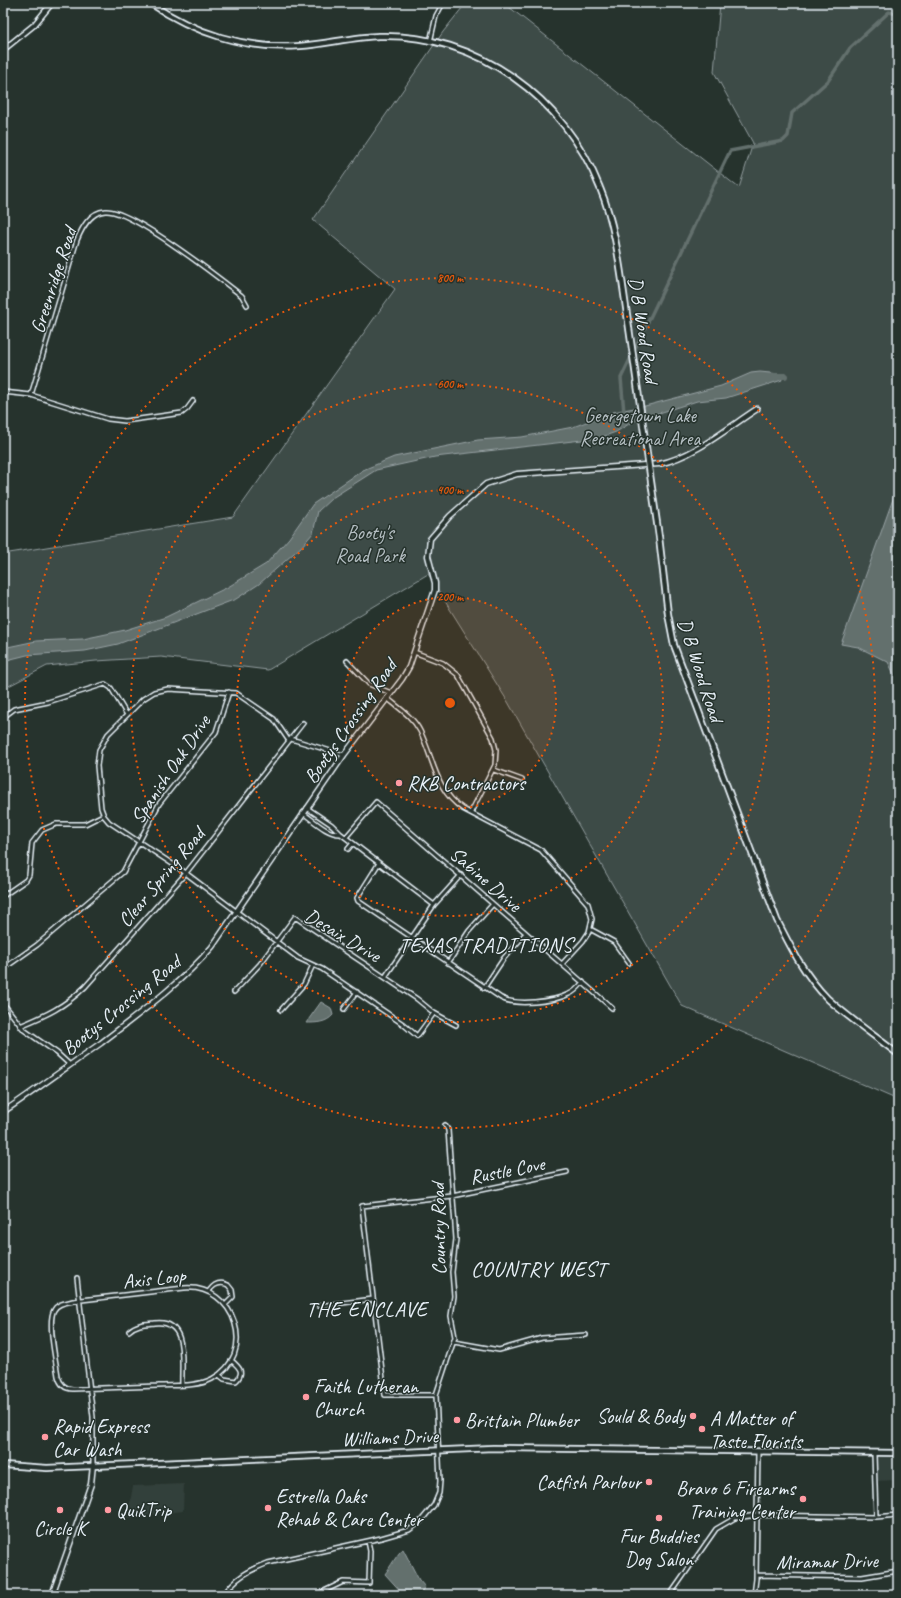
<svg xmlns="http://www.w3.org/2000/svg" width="901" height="1598" font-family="Caveat,sans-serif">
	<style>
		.built { fill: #333f3a }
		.green { fill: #3e4b47; stroke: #939ea0 }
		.water { fill: #636f6d; stroke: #98a3a5 }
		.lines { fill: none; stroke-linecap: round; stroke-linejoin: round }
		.stream { stroke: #98a3a5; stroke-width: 1 }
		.canal { stroke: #636f6d; stroke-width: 3.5 }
		.river { stroke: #636f6d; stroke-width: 6 }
		.minor-casing { stroke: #e8f1f8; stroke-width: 6 }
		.tertiary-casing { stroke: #e8f1f8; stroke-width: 7 }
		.secondary-casing { stroke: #e8f1f8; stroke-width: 8 }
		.minor { stroke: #26332d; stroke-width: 3 }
		.tertiary { stroke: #26332d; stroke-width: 4 }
		.secondary { stroke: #26332d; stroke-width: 4.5 }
		.secondary-bridge-casing { stroke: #e8f1f8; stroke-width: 8; stroke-linecap: butt }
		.secondary-bridge { stroke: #26332d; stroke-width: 4.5 }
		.ring { fill: none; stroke: #e8590c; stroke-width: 2; stroke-dasharray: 2 4 }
		.poi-dot { fill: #ff9aa2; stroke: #26332d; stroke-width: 1.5 }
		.labels { text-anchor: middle; stroke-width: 3; stroke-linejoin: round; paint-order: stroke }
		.street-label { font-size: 20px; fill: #e8f1f8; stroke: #26332d }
		.park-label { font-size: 20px; fill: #b5bfc3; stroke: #26332d }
		.poi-label { font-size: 20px; fill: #e8f1f8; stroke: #26332d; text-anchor: start }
		.neighbourhood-label { font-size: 21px; letter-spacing: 1px; fill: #e8f1f8; stroke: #26332d }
		.centre { fill: #e8590c; stroke: #26332d; stroke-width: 2 }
		.ring-label { font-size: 12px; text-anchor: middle; font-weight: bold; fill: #e8590c; stroke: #26332d; stroke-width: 3; stroke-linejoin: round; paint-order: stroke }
	</style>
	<rect width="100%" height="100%" fill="#26332d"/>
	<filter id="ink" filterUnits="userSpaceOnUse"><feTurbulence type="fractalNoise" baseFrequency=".025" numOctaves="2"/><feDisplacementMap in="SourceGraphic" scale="8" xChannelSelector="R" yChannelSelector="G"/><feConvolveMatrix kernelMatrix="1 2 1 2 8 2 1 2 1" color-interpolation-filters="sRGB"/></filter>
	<g filter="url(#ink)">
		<path class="built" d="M898,1452V1480L878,1481L877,1454Z
			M184,1484L183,1511L127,1518L133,1486Z"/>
		<path class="green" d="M466,3H504L739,188L753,143L714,72L720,3H898V1100L682,1006L508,702L428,574L268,670L161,657L96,661L47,666L3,689V554L233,517L395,289L313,220L443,32Z"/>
		<path class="water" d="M760,372L780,374L782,380L726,398L697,401L634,421L616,432L599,438L435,457L376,470L332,498L318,511L313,533L302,546L259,584L236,599L118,644L85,651L27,655L3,661V648L36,641L83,639L125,630L166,617L228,587L266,564L289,538L313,504L363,470L394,457L478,440L522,437L573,427L613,412L645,406L721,386L751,373Z
			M898,485V682L888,662L858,647L841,644Z
			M321,1002L331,1008L333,1015C326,1023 316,1023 306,1023Z
			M403,1549L419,1580L425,1587L419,1595H404L385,1574C389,1569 399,1551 403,1549Z"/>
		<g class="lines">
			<path class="stream" d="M3,1098H4"/>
			<path class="canal" d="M624,413L621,378L730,151L783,141L788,136L792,113L828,81L850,48L889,12L898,14"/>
			<path class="river" d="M774,376H785"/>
			<g class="minor-casing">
				<path id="minor" d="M430,42L436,16L443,3
					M3,392L31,395L108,419L125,421L182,413L187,409L193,401
					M31,395L77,240C82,228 90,212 105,211C130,208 219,278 242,296L247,305
					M414,652L443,663L458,675L493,738L496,750L495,765L471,812
					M347,661L369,684L391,693
					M387,698C399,708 413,717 420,731C434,759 435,790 463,809L541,850L588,904L592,919L589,932L583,941L562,964
					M6,715L14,709L48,702L105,684L111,688L127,715
					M291,739L344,755
					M289,741L274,719L236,693L168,689L154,692L143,699L108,734L99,750L97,766L101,808L104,816L109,822L183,871L298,958L322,969L403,1024L417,1036L434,1013
					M494,770L522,780
					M307,808L332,825L341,834L434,905
					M303,813C313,820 328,835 341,834
					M346,837L376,802L612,1008
					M348,849L353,843
					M379,863L357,898L358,901L501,998C516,1006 553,1002 569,994C575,992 579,987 583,982
					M3,896L26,880L29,875L32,843L42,830L56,824H85L103,815
					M590,929L614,942L629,963
					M448,963L469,931L493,904
					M3,969L37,945L123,872L159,804L216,732L229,692
					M385,977L434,905L461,875
					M484,988L504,958L526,933
					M234,992L260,964L295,917L417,999L434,1013L456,1025
					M3,1003L24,1030L57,1053L70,1065
					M344,1009L357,992
					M281,1010L304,984L313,965
					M20,1026C47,1015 64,1007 85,987L186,873L303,723
					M77,1278L93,1417V1465
					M184,1288C236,1284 258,1355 212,1379C196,1387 175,1385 158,1386C130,1387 101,1388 73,1389C65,1389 60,1384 58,1376C56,1362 47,1321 54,1310C58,1303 66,1303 73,1301Z
					M209,1291C214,1284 220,1281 228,1285L232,1290L233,1297L226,1304
					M319,1306L373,1299
					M129,1331C136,1324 145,1324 155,1323C189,1319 181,1362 182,1385
					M454,1342L499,1350L542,1338L586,1335
					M219,1375L224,1379L236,1381C245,1372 239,1367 231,1360
					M436,1395H385L362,1206L452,1196L567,1172
					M874,1454L876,1517
					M756,1575L862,1577L898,1571
					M224,1595C234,1578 250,1570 268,1563L381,1538L409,1530L420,1522L434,1505L439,1493L440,1481L436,1395L455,1337L451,1316L454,1296L452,1272L456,1239L448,1130L445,1125
					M316,1595L343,1582L369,1583L370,1551L368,1541
					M670,1595L716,1529L735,1518L757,1515L876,1517L898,1515
					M754,1595L756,1579L758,1452"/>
			</g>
			<g class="tertiary-casing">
				<path id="tertiary" d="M3,50L34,25L52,3
					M3,1112C36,1090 68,1066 101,1043C140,1013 180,984 212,947L344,755L402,679L409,667L435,590V583L428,556L430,539L450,516L486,484L517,474L659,464C695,456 726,429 757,409
					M52,1595L91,1484L93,1465"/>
			</g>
			<g class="secondary-casing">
				<path id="secondary" d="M150,3C194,33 246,50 300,46C326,44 353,37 379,36C477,33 565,98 600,188C617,229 621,277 628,321
					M659,537L668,614L674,645L777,920C791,948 805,976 828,999C850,1019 875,1036 898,1054
					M3,1465L47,1468L493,1448L898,1453"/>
			</g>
			<use href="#minor" class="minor"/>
			<use href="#tertiary" class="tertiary"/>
			<use href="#secondary" class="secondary"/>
			<g class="secondary-bridge-casing">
				<path id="secondary-bridge" d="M628,321L659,537"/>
			</g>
			<use href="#secondary-bridge" class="secondary-bridge"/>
		</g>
	</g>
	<circle cx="450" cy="703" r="106" fill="#e8590c" fill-opacity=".12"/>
	<g class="ring">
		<circle cx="450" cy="703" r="106"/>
		<circle cx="450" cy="703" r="213"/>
		<circle cx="450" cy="703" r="319"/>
		<circle cx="450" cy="703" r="425"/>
	</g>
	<g class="poi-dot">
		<circle cx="399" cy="783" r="4"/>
		<circle cx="306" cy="1397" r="4"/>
		<circle cx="693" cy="1416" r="4"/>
		<circle cx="457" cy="1420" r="4"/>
		<circle cx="702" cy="1429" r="4"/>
		<circle cx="45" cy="1437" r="4"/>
		<circle cx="649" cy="1482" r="4"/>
		<circle cx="803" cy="1499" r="4"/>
		<circle cx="268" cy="1508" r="4"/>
		<circle cx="60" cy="1510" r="4"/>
		<circle cx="108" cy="1510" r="4"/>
		<circle cx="659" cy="1518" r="4"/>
	</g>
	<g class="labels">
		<g class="street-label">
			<text transform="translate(53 280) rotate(-72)" y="7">Greenridge Road</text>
			<text transform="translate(644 330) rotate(81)" y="7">D B Wood Road</text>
			<text transform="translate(701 670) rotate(72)" y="7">D B Wood Road</text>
			<text transform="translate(350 721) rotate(-55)" y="7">Bootys Crossing Road</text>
			<text transform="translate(170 769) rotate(-56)" y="7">Spanish Oak Drive</text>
			<text transform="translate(161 877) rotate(-50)" y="7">Clear Spring Road</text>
			<text transform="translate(486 879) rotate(41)" y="7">Sabine Drive</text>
			<text transform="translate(343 935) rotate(31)" y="7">Desaix Drive</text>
			<text transform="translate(121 1005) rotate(-39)" y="7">Bootys Crossing Road</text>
			<text transform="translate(507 1170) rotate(-11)" y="7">Rustle Cove</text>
			<text transform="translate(438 1229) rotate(-91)" y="7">Country Road</text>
			<text transform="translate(154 1278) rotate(-6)" y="7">Axis Loop</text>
			<text transform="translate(390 1437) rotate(-2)" y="7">Williams Drive</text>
			<text transform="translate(827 1561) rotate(-1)" y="7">Miramar Drive</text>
		</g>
		<g class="park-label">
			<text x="640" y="422">Georgetown Lake<tspan x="640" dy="23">Recreational Area</tspan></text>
			<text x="370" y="539">Booty's<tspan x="370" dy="23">Road Park</tspan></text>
		</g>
		<g class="poi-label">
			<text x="407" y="790">RKB Contractors</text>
			<text x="314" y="1393">Faith Lutheran<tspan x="314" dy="23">Church</tspan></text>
			<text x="685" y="1423" text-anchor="end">Sould &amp; Body</text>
			<text x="710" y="1425">A Matter of<tspan x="710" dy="23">Taste Florists</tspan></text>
			<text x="465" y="1427">Brittain Plumber</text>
			<text x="53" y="1433">Rapid Express<tspan x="53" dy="23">Car Wash</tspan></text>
			<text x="641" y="1489" text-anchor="end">Catfish Parlour</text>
			<text x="795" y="1495" text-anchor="end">Bravo 6 Firearms<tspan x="795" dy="23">Training Center</tspan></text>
			<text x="276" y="1503">Estrella Oaks<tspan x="276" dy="23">Rehab &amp; Care Center</tspan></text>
			<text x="116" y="1517">QuikTrip</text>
			<text x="60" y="1535" text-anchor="middle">Circle K</text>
			<text x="659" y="1543" text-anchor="middle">Fur Buddies<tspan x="659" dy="23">Dog Salon</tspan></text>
		</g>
		<g class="neighbourhood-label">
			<text x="486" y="952">TEXAS TRADITIONS</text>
			<text x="539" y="1276">COUNTRY WEST</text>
			<text x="367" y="1316">THE ENCLAVE</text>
		</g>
	</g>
	<circle cx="450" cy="703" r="6" class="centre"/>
	<g class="ring-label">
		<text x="450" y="282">800 m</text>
		<text x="450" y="388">600 m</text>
		<text x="450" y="494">400 m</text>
		<text x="450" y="601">200 m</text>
	</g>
	<rect width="901" height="1598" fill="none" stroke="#26332d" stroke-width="16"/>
	<rect x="8" y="8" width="885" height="1582" fill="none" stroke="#e8f1f8" stroke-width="1.5" filter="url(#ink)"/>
</svg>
